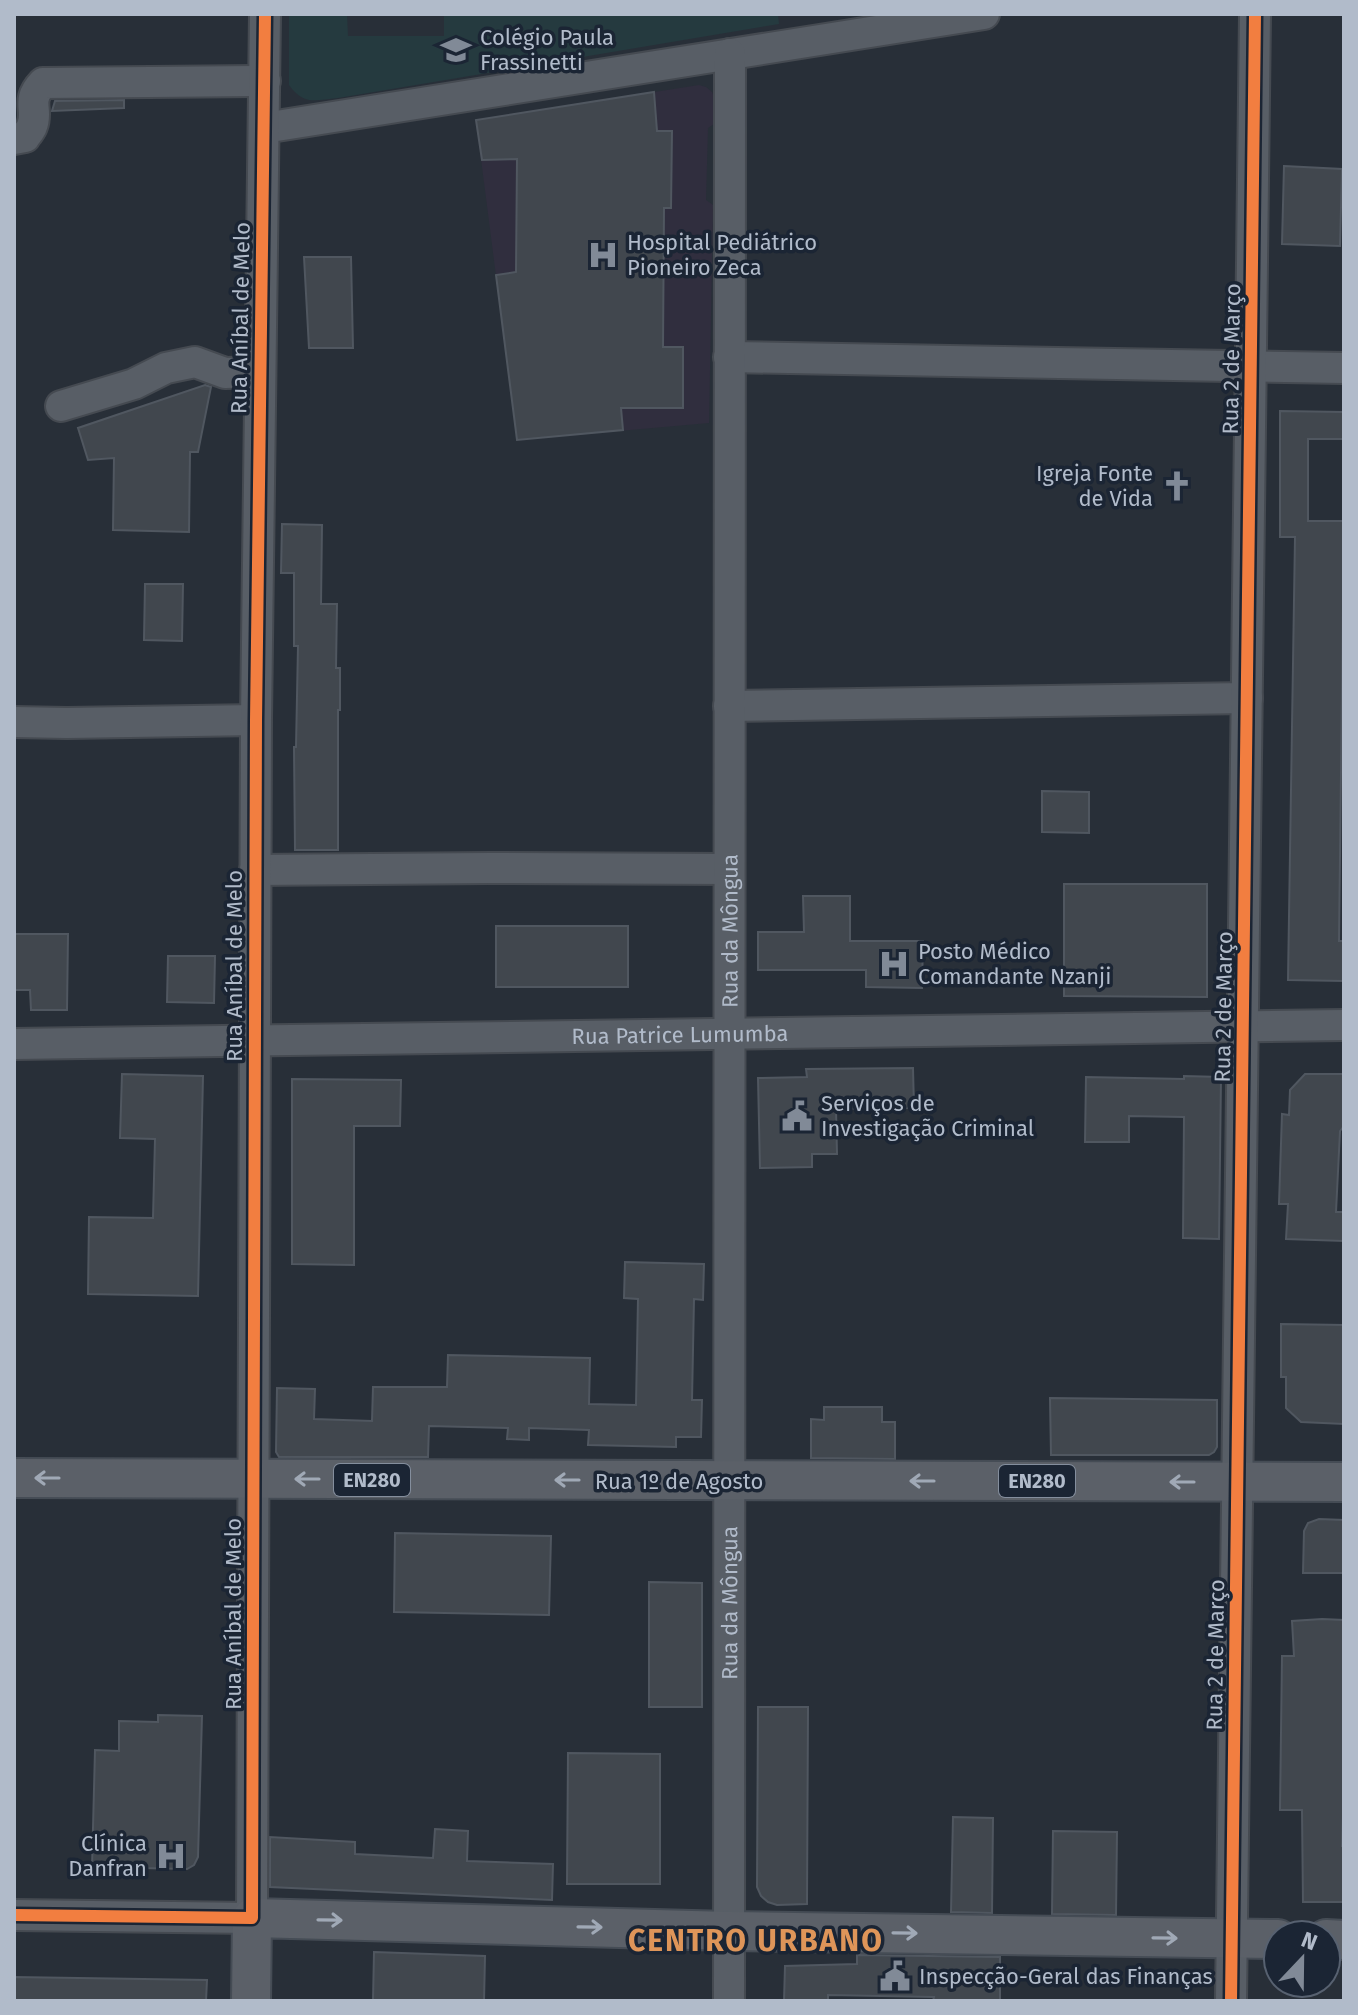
<svg xmlns="http://www.w3.org/2000/svg" width="1358" height="2015" font-family="'Fira Sans',sans-serif">
	<style>
		.medical { fill: #302e3e }
		.green { fill: #253a3f }
		.building { fill: #41474e; stroke: #505760; stroke-width: 2 }
		.lines { fill: none; stroke-linecap: round; stroke-linejoin: round }
		.minor-casing { stroke: #454a51; stroke-width: 34 }
		.major-casing { stroke: #454c55; stroke-width: 42 }
		.minor { stroke: #585e66; stroke-width: 30 }
		.major { stroke: #5b6068; stroke-width: 38 }
		.cycleway-casing { stroke: #1b2534; stroke-width: 17 }
		.cycleway { stroke: #f27e40; stroke-width: 12 }
		.oneway { stroke: #a0a9b6 }
		.labels { text-anchor: middle; stroke-width: 7; stroke-linejoin: round; paint-order: stroke }
		.shield { fill: #1b2534; stroke: #848e9d; stroke-width: 2 }
		.shield-label { font-size: 20px; font-weight: bold; fill: #b1bbca }
		.poi-label { font-size: 22px; fill: #b1bbca; stroke: #1b2534; text-anchor: start }
		.street-label { font-size: 22px; fill: #b1bbca; stroke: #1b2534 }
		.district-label { font-size: 30px; font-weight: bold; letter-spacing: 2px; fill: #de9559; stroke: #1b2534 }
	</style>
	<rect width="100%" height="100%" fill="#282f38"/>
	<path class="medical" d="M699,85L706,87L712,92L715,99L714,124L708,128L706,200L713,205V209L709,423L517,440L476,120Z"/>
	<path class="green" d="M289,14H347L348,36H444V14H778L779,24L338,98C316,100 304,106 289,85Z"/>
	<path class="building" d="M654,92L657,131H672L671,208H664L663,347H683V408H621L623,430L517,440L496,275L516,272L517,159L482,160L476,120Z
		M124,100V108L52,111L55,101Z
		M1284,166L1342,169L1340,246L1282,244Z
		M304,257H351L353,348H309Z
		M205,385L211,387L198,452H190L189,532L113,530L114,458L88,460L78,428Z
		M1280,411L1344,412V439H1308V521H1344L1339,941H1344V981L1288,980L1295,537H1280Z
		M282,524L322,525L321,604H337L336,668H340V710H338V850H295L294,747H296L298,646H294V573H281Z
		M145,584H183L182,641L144,640Z
		M1042,791L1089,792V833L1042,832Z
		M1064,884H1207V997L1064,996Z
		M803,896H850V941H923L922,988L866,987V970H758V932H804Z
		M496,926H628V987H496Z
		M14,934H68L67,1010H31L30,990H14Z
		M168,956H215L214,1003L167,1002Z
		M913,1068L914,1108L836,1109L837,1154H812V1167L760,1168L758,1078L807,1077L806,1069Z
		M122,1074L203,1076L198,1296L88,1294L89,1217L153,1218L155,1139L120,1138Z
		M1305,1074H1344V1126L1340,1131L1336,1212H1344V1241L1286,1239L1288,1204H1279L1282,1114L1289,1115L1290,1090Z
		M1184,1076L1221,1077L1219,1239L1183,1238L1184,1117L1129,1116V1142H1085L1086,1077L1184,1079Z
		M292,1079L401,1080L400,1126H354V1265L292,1264Z
		M625,1262L704,1264L703,1300L694,1299L692,1400H702L701,1437H676V1447L588,1445L589,1430L529,1428V1440L507,1439L508,1428L429,1426L428,1457H279L276,1452L277,1388L315,1389L314,1419L372,1421L373,1387H447L448,1355L590,1358L589,1404L636,1405L638,1299L624,1298Z
		M1281,1324L1344,1325V1424L1301,1422L1286,1408V1377H1281Z
		M1050,1398L1217,1400V1447L1214,1452L1209,1455H1051Z
		M824,1407H882V1422H895V1459L811,1458V1419L824,1420Z
		M1319,1519L1344,1520V1573H1303L1304,1531L1308,1523Z
		M395,1533L551,1536L549,1615L394,1612Z
		M649,1582L702,1583V1707H649Z
		M1322,1619L1344,1620V1784L1342,1846H1344V1902H1303L1302,1810H1280L1282,1656H1294L1292,1621Z
		M758,1707H808L807,1904L777,1905L768,1902L761,1896L757,1887Z
		M158,1715L202,1716L198,1857L194,1865L187,1869L92,1867L95,1750L119,1751V1721L158,1722Z
		M568,1753L660,1754V1884H567Z
		M953,1817L993,1818L992,1913L951,1912Z
		M435,1829L468,1831L467,1861L553,1864L552,1900L270,1887V1837L355,1842V1854L433,1858Z
		M1053,1831L1117,1832L1116,1915L1052,1914Z
		M374,1952L485,1956L484,2001H373Z
		M857,1955L1000,1957V2001H933L934,1997L828,1995V2001H784L785,1966L857,1964Z
		M14,1977L207,1980L206,2001H14Z"/>
	<g class="lines">
		<g class="minor-casing">
			<g id="minor">
				<path d="M264,128L984,14"/>
				<path d="M14,139L25,137C27,133 31,130 32,126C39,109 25,102 43,83L265,81"/>
				<path d="M729,357L1344,368"/>
				<path d="M61,406L134,384L166,368L195,362L225,373L259,372"/>
				<path d="M729,706L1247,698"/>
				<path d="M14,722L67,723L256,720"/>
				<path d="M255,870L488,868L729,869"/>
				<path id="s1" d="M14,1044L1344,1025"/>
				<path d="M14,1915L252,1918L256,720L265,14"/>
				<path id="s2" d="M729,2001L730,54"/>
				<path d="M1231,2001L1255,14"/>
			</g>
		</g>
		<g class="major-casing">
			<path id="major" d="M14,1478L1344,1482
				M1326,1939L1344,1940
				M251,2001L252,1918L729,1931L1278,1939"/>
		</g>
		<use href="#minor" class="minor"/>
		<use href="#major" class="major"/>
		<g class="cycleway-casing">
			<path id="cycleway" d="M14,1915L252,1918L256,720L265,14
				M1231,2001L1255,14"/>
		</g>
		<use href="#cycleway" class="cycleway"/>
	</g>
	<defs><path id="oneway-shaft" d="M-6 0H5M1.5-3L5.5 0L1.5 3" fill="none" stroke-width="1.6" stroke-linecap="round" stroke-linejoin="round" transform="scale(2)"/></defs>
	<g class="oneway">
		<use href="#oneway-shaft" transform="translate(47 1478) rotate(-180)"/>
		<use href="#oneway-shaft" transform="translate(307 1479) rotate(-180)"/>
		<use href="#oneway-shaft" transform="translate(567 1480) rotate(-180)"/>
		<use href="#oneway-shaft" transform="translate(922 1481) rotate(-180)"/>
		<use href="#oneway-shaft" transform="translate(1182 1482) rotate(-180)"/>
		<use href="#oneway-shaft" transform="translate(330 1920) rotate(1)"/>
		<use href="#oneway-shaft" transform="translate(590 1927) rotate(1)"/>
		<use href="#oneway-shaft" transform="translate(905 1933) rotate(1)"/>
		<use href="#oneway-shaft" transform="translate(1165 1938) rotate(1)"/>
	</g>
	<defs>
		<g id="university-bare" transform="scale(2.4)"><path d="M0-5L7-2L0 1L-7-2ZM-4 1L0 2.5L4 1V4Q0 6-4 4Z" fill="#818a97" stroke="#1b2534" stroke-width="2.5" paint-order="stroke"/></g>
		<g id="hospital-bare" transform="scale(2.4)"><path d="M-5-5h3v3.5h4V-5h3V5h-3V1.5h-4V5h-3Z" fill="#818a97" stroke="#1b2534" stroke-width="2.5" paint-order="stroke"/></g>
		<g id="church-bare" transform="scale(2.4)"><path d="M-1.2-6h2.4v3.5h3.3v2.4h-3.3V6h-2.4V-.1h-3.3v-2.4h3.3Z" fill="#818a97" stroke="#1b2534" stroke-width="2.5" paint-order="stroke"/></g>
		<g id="civic-bare" transform="scale(2.4)"><path d="M-.6-6.5H3V-4.5H.6V-3L4-1V1h2V6H-6V1h2V-1L-.6-3ZM-1.2 2.5V6h2.4V2.5Z" fill="#818a97" stroke="#1b2534" stroke-width="2.5" paint-order="stroke"/></g>
	</defs>
	<g fill-rule="evenodd">
		<use href="#university-bare" x="456" y="50"/>
		<use href="#hospital-bare" x="603" y="255"/>
		<use href="#church-bare" x="1177" y="486"/>
		<use href="#hospital-bare" x="894" y="964"/>
		<use href="#civic-bare" x="797" y="1116"/>
		<use href="#hospital-bare" x="171" y="1856"/>
		<use href="#civic-bare" x="895" y="1976"/>
	</g>
	<g class="labels">
		<g class="shield">
			<rect x="334" y="1464" width="76" height="32" rx="6"/>
			<rect x="999" y="1465" width="76" height="32" rx="6"/>
		</g>
		<g class="shield-label">
			<text x="372" y="1487">EN280</text>
			<text x="1037" y="1488">EN280</text>
		</g>
		<g class="poi-label">
			<text x="480" y="45">Colégio Paula<tspan x="480" dy="25">Frassinetti</tspan></text>
			<text x="627" y="250">Hospital Pediátrico<tspan x="627" dy="25">Pioneiro Zeca</tspan></text>
			<text x="1153" y="481" text-anchor="end">Igreja Fonte<tspan x="1153" dy="25">de Vida</tspan></text>
			<text x="918" y="959">Posto Médico<tspan x="918" dy="25">Comandante Nzanji</tspan></text>
			<text x="821" y="1111">Serviços de<tspan x="821" dy="25">Investigação Criminal</tspan></text>
			<text x="147" y="1851" text-anchor="end">Clínica<tspan x="147" dy="25">Danfran</tspan></text>
			<text x="919" y="1984">Inspecção-Geral das Finanças</text>
		</g>
		<g class="street-label">
			<text transform="translate(240 318) rotate(-89)" y="8">Rua Aníbal de Melo</text>
			<text transform="translate(1231 359) rotate(-89)" y="8">Rua 2 de Março</text>
			<text dy="8" stroke="none"><textPath href="#s2" startOffset="1070">Rua da Môngua</textPath></text>
			<text transform="translate(234 966) rotate(-90)" y="8">Rua Aníbal de Melo</text>
			<text transform="translate(1223 1007) rotate(-89)" y="8">Rua 2 de Março</text>
			<text dy="8" stroke="none"><textPath href="#s1" startOffset="666">Rua Patrice Lumumba</textPath></text>
			<text x="679" y="1489">Rua 1º de Agosto</text>
			<text dy="8" stroke="none"><textPath href="#s2" startOffset="398">Rua da Môngua</textPath></text>
			<text transform="translate(233 1614) rotate(-90)" y="8">Rua Aníbal de Melo</text>
			<text transform="translate(1215 1655) rotate(-89)" y="8">Rua 2 de Março</text>
		</g>
		<g class="district-label">
			<text x="756" y="1951">CENTRO URBANO</text>
		</g>
	</g>
	<rect width="1358" height="2015" fill="none" stroke="#b1bbca" stroke-width="32"/>
	<g transform="translate(1302 1959) rotate(22)"><circle r="38" fill="#1b2534" stroke="#576170" stroke-width="2"/>
	<path d="M0-6L14 30L0 20L-14 30Z" fill="#818a97"/>
	<text y="-12" font-size="22" font-weight="bold" text-anchor="middle" fill="#b1bbca">N</text>
	</g>
</svg>
